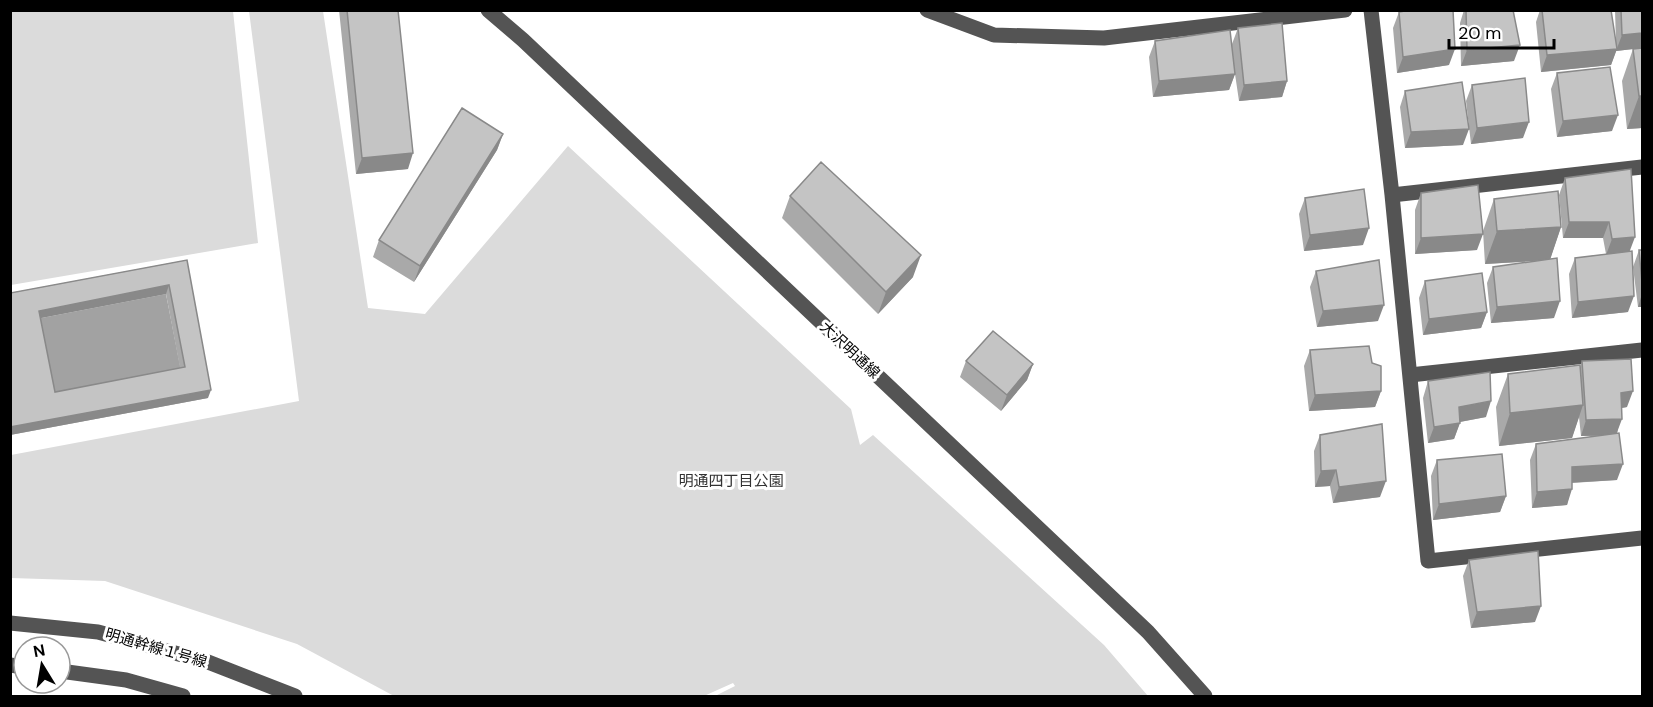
<svg xmlns="http://www.w3.org/2000/svg" width="1653" height="707" font-family="'DM Sans','Noto Sans JP',sans-serif">
	<style>
		.green { fill: #dbdbdb }
		.water { fill: #a2a2a2 }
		.lines { fill: none; stroke-linecap: round; stroke-linejoin: round }
		.minor { stroke: #545454; stroke-width: 15 }
		.wall { fill: #a9a9a9; fill-rule: evenodd }
		.shaded-wall { fill: #898989 }
		.building { fill: #c4c4c4; stroke: #898989; stroke-width: 1.5; fill-rule: evenodd }
		.labels { text-anchor: middle; stroke-width: 6; stroke-linejoin: round; paint-order: stroke }
		.street-label { font-size: 15px; fill: #000; stroke: #fff }
		.park-label { font-size: 15px; fill: #323232; stroke: #fff }
	</style>
	<rect width="100%" height="100%" fill="#fff"/>
	<path class="green" d="M11,10L233,11L258,243L11,285Z
		M249,11H323L368,308L425,314L568,146L851,409L860,445L873,435L1104,645L1148,696H715L735,686L733,683L704,696H394L297,644L105,581L11,578V455L299,401Z"/>
	<path class="water" d="M166,294L182,376L52,401L36,319Z"/>
	<g class="lines">
		<path class="minor" d="M488,10L523,40L1148,632L1205,696
			M927,10L994,35L1104,38L1345,10
			M1371,10L1392,195L1428,561L1642,538
			M1392,195L1642,167
			M1410,375L1642,350
			M10,623L98,632L208,662L295,696
			M10,665L24,667
			M60,671L126,680L183,696"/>
	</g>
	<path class="wall" d="M339,10H398L408,169L356,174Z
		M1464,10H1513L1514,61L1461,66L1460,23Z
		M1540,10H1611L1616,43L1615,10H1642V128L1627,129L1622,81L1633,49L1616,51L1611,65L1541,72L1536,22Z
		M1399,12L1449,65L1397,73L1393,28Z
		M1238,28L1287,81L1282,97L1239,101L1235,74L1229,90L1153,97L1149,57L1155,41L1232,44Z
		M1557,73L1612,131L1557,137L1551,89Z
		M1472,85L1523,138L1471,144L1466,101Z
		M1405,91L1463,145L1405,148L1400,107Z
		M503,134L497,150L414,282L373,257L379,240Z
		M1631,169L1628,312L1572,318L1569,274L1575,258L1606,254L1603,238H1563L1559,195L1565,178Z
		M1421,193L1477,250L1415,254V210Z
		M790,196L913,277L878,314L782,218Z
		M1305,198L1363,245L1304,251L1299,214Z
		M1494,199L1561,227L1550,259L1554,318L1491,323L1487,283L1493,267L1537,261L1485,264L1483,231Z
		M1639,250H1642V307H1638L1633,267Z
		M187,260L208,398L10,435V293ZM166,294L180,368L55,392L40,318Z
		M1316,271L1378,321L1317,327L1310,287Z
		M1425,281L1487,312L1481,328L1423,335L1419,298Z
		M1310,350L1372,363L1381,391L1375,407L1309,411L1304,366Z
		M966,361L1033,364L1027,380L1001,411L960,377Z
		M1582,361L1627,407L1622,408L1617,434V480L1572,483L1567,505L1532,508L1530,460L1536,444L1601,436H1581L1579,417L1572,438L1499,446L1496,407L1508,374L1580,367Z
		M1428,381L1486,417L1460,422L1454,439L1428,443L1423,398Z
		M1320,435L1380,497L1333,503L1330,486L1315,487L1314,451Z
		M1437,460L1506,496L1500,512L1433,520L1431,476Z
		M1469,560L1535,622L1471,628L1463,576Z"/>
	<path class="shaded-wall" d="M1642,33V48L1616,51L1622,35Z
		M1520,45L1514,61L1461,66L1467,50Z
		M1455,49L1449,65L1397,73L1403,57Z
		M1617,49L1611,65L1541,72L1547,55Z
		M1235,74L1229,90L1153,97L1159,81Z
		M1287,81L1282,97L1239,101L1244,85Z
		M1639,96H1642V128L1627,129Z
		M1618,115L1612,131L1557,137L1563,121Z
		M1529,122L1523,138L1471,144L1477,128Z
		M1469,129L1463,145L1405,148L1411,132Z
		M503,134L497,150L414,282L420,266Z
		M413,153L408,169L356,174L362,158Z
		M1569,222H1609L1603,238H1563Z
		M1561,227L1550,260L1485,264L1497,231Z
		M1369,228L1363,245L1304,251L1310,235Z
		M1483,234L1477,250L1415,254L1421,238Z
		M1635,237L1629,253L1606,255L1612,239Z
		M921,255L913,277L878,314L886,292Z
		M169,285L166,294L36,319L39,311Z
		M1642,294V307H1638Z
		M1634,296L1628,312L1572,318L1578,302Z
		M1560,301L1554,318L1491,323L1497,307Z
		M1384,305L1378,321L1317,327L1323,311Z
		M1487,312L1481,328L1423,335L1429,319Z
		M1033,364L1027,380L1001,411L1007,395Z
		M211,390L208,398L10,435V427Z
		M1381,391L1375,407L1309,411L1315,395Z
		M1633,391L1627,407L1615,409L1621,393Z
		M1491,401L1486,417L1454,423L1459,407Z
		M1583,405L1572,438L1499,446L1510,413Z
		M1622,419L1616,435L1581,436L1586,420Z
		M1460,423L1454,439L1428,443L1434,427Z
		M1623,464L1617,480L1566,483L1572,467Z
		M1336,470L1330,486L1315,487L1321,471Z
		M1386,481L1380,497L1333,503L1339,487Z
		M1572,489L1567,505L1532,508L1537,492Z
		M1506,496L1500,512L1433,520L1439,504Z
		M1541,606L1535,622L1471,628L1477,612Z"/>
	<path class="building" d="M347,10H398L413,153L362,158Z
		M1411,10H1453L1455,49L1403,57L1399,12Z
		M1466,10H1513L1520,45L1467,50Z
		M1542,10H1611L1617,49L1547,55Z
		M1621,10H1642V33L1622,35Z
		M1282,23L1287,81L1244,85L1238,28Z
		M1230,30L1235,74L1159,81L1155,41Z
		M1642,48V96H1639L1633,49Z
		M1610,67L1618,115L1563,121L1557,73Z
		M1525,78L1529,122L1477,128L1472,85Z
		M1462,82L1469,129L1411,132L1405,91Z
		M462,108L503,134L420,266L379,240Z
		M821,162L921,255L886,292L790,196Z
		M1631,169L1635,237L1612,239L1609,222H1569L1565,178Z
		M1478,185L1483,234L1421,238V193Z
		M1364,189L1369,228L1310,235L1305,198Z
		M1558,191L1561,227L1497,231L1494,199Z
		M1639,250H1642V282Z
		M1632,251L1634,296L1578,302L1575,258Z
		M1557,258L1560,301L1497,307L1493,267Z
		M187,260L211,390L10,427V293ZM169,285L185,367L55,392L39,311Z
		M1379,260L1384,305L1323,311L1316,271Z
		M1482,273L1487,312L1429,319L1425,281Z
		M993,331L1033,364L1007,395L966,361Z
		M1369,346L1372,363L1381,366V391L1315,395L1310,350Z
		M1631,359L1633,391L1621,393L1622,419L1586,420L1582,361Z
		M1580,365L1583,405L1510,413L1508,374Z
		M1490,372L1491,401L1459,407L1460,423L1434,427L1428,381Z
		M1382,424L1386,481L1339,487L1336,470L1321,471L1320,435Z
		M1619,433L1623,464L1572,467V489L1537,492L1536,444Z
		M1502,454L1506,496L1439,504L1437,460Z
		M1538,551L1541,606L1477,612L1469,560Z"/>
	<g class="labels">
		<g class="street-label">
			<text transform="translate(850 350) rotate(43)" y="5">大沢明通線</text>
			<text transform="translate(156 648) rotate(16)" y="5">明通幹線１号線</text>
		</g>
		<g class="park-label">
			<text x="731" y="486">明通四丁目公園</text>
		</g>
	</g>
	<rect width="1653" height="707" fill="none" stroke="#000000" stroke-width="24"/>
	<g transform="translate(42 665) rotate(349)"><circle r="28" fill="#ffffff" stroke="#999999" stroke-width="1.5"/>
	<path d="M0-4.5L10 22L0 15L-10 22Z" fill="#000000"/>
	<text y="-9" font-size="16" font-weight="bold" text-anchor="middle" fill="#000000">N</text>
	</g>
	<path d="M1449 39v9h105v-9" fill="none" stroke="#000000" stroke-width="3"/>
	<text x="1458" y="39" font-size="18" fill="#000000" stroke="#ffffff" stroke-width="4.5" paint-order="stroke">20 m</text>
</svg>
